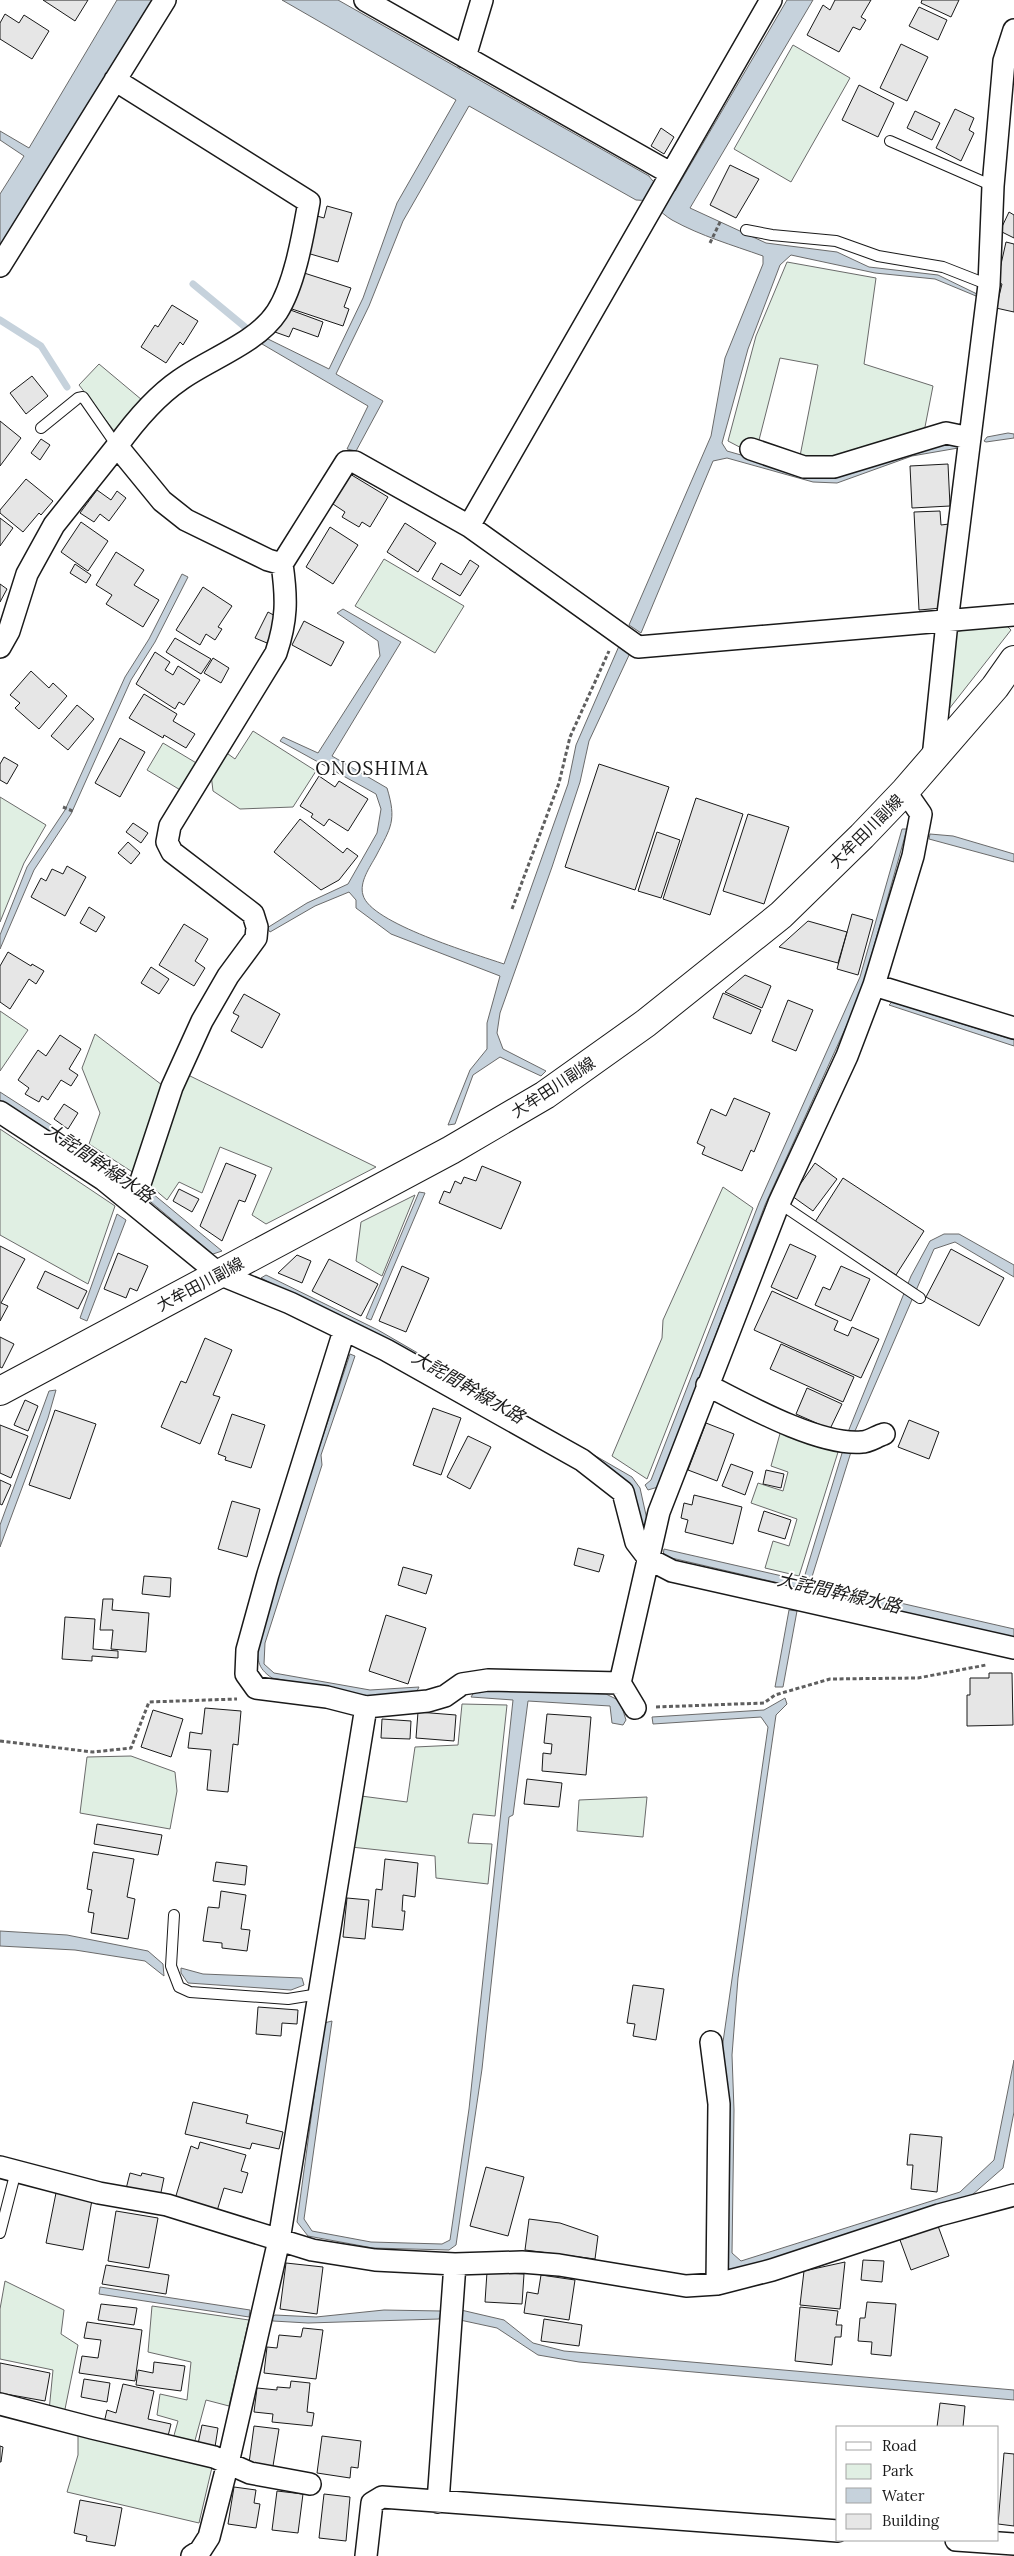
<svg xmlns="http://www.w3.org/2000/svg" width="1014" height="2556" font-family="Lora,'Noto Sans JP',serif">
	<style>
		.green { fill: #e0efe3; stroke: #6a6a6a }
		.water { fill: #c6d2dc; stroke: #6a6a6a }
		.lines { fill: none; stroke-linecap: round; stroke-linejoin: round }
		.stream { stroke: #c6d2dc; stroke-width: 7 }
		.building { fill: #e6e6e6; stroke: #1a1a1a }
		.lane-casing { stroke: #1a1a1a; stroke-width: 12 }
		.street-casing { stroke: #1a1a1a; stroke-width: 24 }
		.primary-casing { stroke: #1a1a1a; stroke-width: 30 }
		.path { stroke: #5f5f5f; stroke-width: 3; stroke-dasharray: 4 2.5; stroke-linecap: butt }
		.lane { stroke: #fff; stroke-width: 10 }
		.street { stroke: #fff; stroke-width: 21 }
		.primary { stroke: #fff; stroke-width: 28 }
		.labels { text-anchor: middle; stroke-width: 4; stroke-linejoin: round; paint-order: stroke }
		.street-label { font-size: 16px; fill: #1a1a1a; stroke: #fff }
		.water-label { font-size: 18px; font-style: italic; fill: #1a1a1a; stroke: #fff }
		.quarter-label { font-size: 19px; letter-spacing: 1px; fill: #1a1a1a; stroke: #fff }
	</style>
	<rect width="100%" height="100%" fill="#fff"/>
	<path class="green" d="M793,45L850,78L791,182L734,149Z
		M787,262L876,278L864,364L933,386L924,432L830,460L800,456L818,365L780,358L759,440L753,454L728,441L756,336Z
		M99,364L142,400L115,432L79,385Z
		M384,559L464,606L435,653L355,606Z
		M1005,624L1011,630L949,709L944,703L952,632Z
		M253,731L316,771L293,807L240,809L213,791L211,774L224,751L235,759Z
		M163,743L198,764L182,791L147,770Z
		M0,797L46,825L24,863L0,922Z
		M0,1011L28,1030L0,1071Z
		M95,1034L166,1088L134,1173L89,1144L100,1113L82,1068Z
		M186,1074L376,1167L266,1224L252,1215L272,1168L220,1147L202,1193L179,1182L167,1200L147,1183Z
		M0,1129L115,1206L88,1284L0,1235Z
		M723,1187L753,1208L647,1479L612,1456L662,1338L663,1320Z
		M415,1195L382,1276L356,1261L361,1222Z
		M781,1430L839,1449L799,1576L765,1568L773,1541L789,1546L797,1519L751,1503L758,1483L783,1491L788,1472L771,1466Z
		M462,1704L507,1705L495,1816L473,1814L468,1843L492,1844L488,1884L436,1878L435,1856L351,1847L361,1796L407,1802L415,1747L458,1745Z
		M131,1756L175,1772L177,1791L170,1829L80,1813L87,1757Z
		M647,1797L643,1837L577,1831L579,1800Z
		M5,2281L64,2310L61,2334L78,2345L64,2414L49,2411L53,2370L0,2359V2309Z
		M152,2306L249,2320L229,2406L206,2400L194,2444L173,2439L178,2421L157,2415L160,2394L187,2400L191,2362L148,2352Z
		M78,2433L213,2463L199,2523L67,2492L78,2455Z"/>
	<path class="water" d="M117,0H152L0,249V194L24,156L0,140V131L29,148Z
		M282,0H338L649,176C654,184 666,192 675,191L787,0H813L690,208L766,243L837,252L869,267L938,275L977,294L976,296L935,279L875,273L791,255L780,265L748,349L722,443L727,451L811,475L919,449L963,442L964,447L912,456L837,483L813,482L727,458L713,461L641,633L629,625L711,436L725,358L763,264V256C732,245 701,236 672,220C660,213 651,199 636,200L469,106L403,221L369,306L336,374L383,401L356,451L347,449L368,406L262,344L268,339L329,369L363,298L397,203L456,100Z
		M1008,433L1014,434V438L986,442L984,441L987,437Z
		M182,574L188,577L155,642L131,680L71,814L34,870L0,949V935L27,867L65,810L125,677L149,639Z
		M343,609L401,642L332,756L387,788C397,821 391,827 376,856C370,867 359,882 363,895C370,923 475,954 504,964L568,784L576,745L619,646L630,653L589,741L580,782L552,867L500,1013L497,1033L503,1049L546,1071L541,1076L500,1057L473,1075L455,1124L448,1125L470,1070L487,1049V1023L500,976L391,934L356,908V900L349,892L315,906L270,932L267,928L307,903L348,884L377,833L381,809L376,794L280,741L283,737L318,753L380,656L378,641L337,613Z
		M902,829H907L860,996L765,1205L658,1487L648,1490L645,1485L651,1480L759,1203L860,977Z
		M930,834L953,836L1014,854V862L929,839Z
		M892,1002L1014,1040V1046L889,1005Z
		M0,1092L135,1179L222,1251L213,1254L133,1187L0,1102Z
		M419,1192L425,1193L371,1320L366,1318Z
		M117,1214L126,1220L87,1321L80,1318Z
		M944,1234H959L1014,1265V1277L955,1242L934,1249L855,1431L848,1432L911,1276L930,1241Z
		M266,1275L378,1330L632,1477L640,1488L648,1524L641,1525L636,1498L629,1485L374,1337L261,1278Z
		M350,1354L355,1356L321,1455L322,1465L265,1643L264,1664L274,1673L370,1690L419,1687L415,1695L369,1696L272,1678C257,1668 257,1659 258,1642L315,1460Z
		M56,1390L48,1418L0,1547V1525L49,1391Z
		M843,1450L851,1452L811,1580L804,1578Z
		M664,1549L1014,1629V1638L663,1556Z
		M789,1610L797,1611L783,1687H775Z
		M476,1689L606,1694L620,1701L626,1720L623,1725L612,1723L610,1706L528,1701L513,1815L509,1817L482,2069L456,2245L449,2250L373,2248L308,2236L297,2222L324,2023L332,2021L304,2219L312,2231L371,2242L442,2244L450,2240L469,2109L513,1700L471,1697Z
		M785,1698L787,1704L776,1715L738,1978L732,2055L734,2110L732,2253L741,2261L960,2192L994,2160L1014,2060V2112L1003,2168L972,2195L730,2272L725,2258L721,2056L768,1727L761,1717L653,1724L652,1717L764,1710Z
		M0,1931L67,1935L148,1951L163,1964L164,1976L145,1961L75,1950L0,1946Z
		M181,1968L203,1974L302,1978L304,1985L291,1990L188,1983L181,1973Z
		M100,2287L250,2310L249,2317L99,2294Z
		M384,2310L441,2311L439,2319L308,2323L273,2321L272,2317L275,2315L316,2317Z
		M461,2310L504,2320L533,2343L564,2351L1014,2390V2400L579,2362L538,2355L497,2328L460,2320Z"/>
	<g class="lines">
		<path class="stream" d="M193,284L245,327
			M0,320L41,346L67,387"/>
	</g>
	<path class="building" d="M43,0H88L75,21Z
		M835,0H871L861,17L866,20L860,30L853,27L839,52L807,35L823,5L830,10Z
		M922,0H959L951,17L921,3Z
		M919,7L947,20L938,40L909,26Z
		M5,14L19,23L24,15L49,31L32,59L0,39V23Z
		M901,44L928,57L907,101L880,88Z
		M859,85L894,103L878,137L842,120Z
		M955,109L974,118L969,130L974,133L961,161L936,148Z
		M915,111L940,123L932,140L907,128Z
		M661,128L674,137L664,154L651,146Z
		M730,165L759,179L736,218L710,205Z
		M327,206L352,213L338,262L307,253L317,216L324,218Z
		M1009,212L1014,215V238L1000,231Z
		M1006,242L1014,244V312L996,308L1002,284L997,282Z
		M301,272L351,288L344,307L349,309L343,326L289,308Z
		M172,305L198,321L183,345L180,342L166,363L141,347L155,325L158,327Z
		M285,308L323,322L318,337L293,328L289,337L272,331Z
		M32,376L48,396L26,414L10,393Z
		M0,421L21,438L0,466Z
		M41,439L50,445L40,460L31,453Z
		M948,464L950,506L912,508L910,466Z
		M350,474L388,497L370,527L362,522L359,527L342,517L345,512L333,504Z
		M26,479L53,501L41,515L39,513L23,532L0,513V510Z
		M97,490L111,500L117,491L126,498L109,521L100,514L94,522L80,513Z
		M940,511L941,525L949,524L942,608L919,610L914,512Z
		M0,518L13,528L0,546Z
		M81,522L108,541L88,571L61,552Z
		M405,523L436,543L418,572L387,552Z
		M330,527L358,545L333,584L306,567Z
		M116,552L144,570L134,585L159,600L143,627L106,604L112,595L96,585Z
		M470,560L479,566L460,596L432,579L441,563L461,575Z
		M75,564L91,575L86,583L70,573Z
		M0,584L7,589L0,602Z
		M203,587L232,606L218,627L222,629L215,640L206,634L200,645L176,630Z
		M268,612L279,618L267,643L255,638Z
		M304,621L344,642L331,666L292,645Z
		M175,638L211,659L201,674L166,652Z
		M155,652L170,662L165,670L173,675L178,666L200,680L184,705L179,702L175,709L136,684Z
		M213,658L229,668L221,683L204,673Z
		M31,671L49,688L53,683L67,696L39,729L15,708L20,703L10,695Z
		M144,694L177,714L173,721L195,734L186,748L164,735L163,738L129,718Z
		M77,705L94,719L68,750L51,736Z
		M120,738L145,752L120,797L95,783Z
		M4,757L18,765L7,784L0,780V764Z
		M599,764L669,787L635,890L565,867Z
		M319,776L335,787L339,781L368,799L348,831L329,819L324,826L311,817L313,814L300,806Z
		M696,798L743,814L710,915L663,899Z
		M748,814L789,827L764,904L723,891Z
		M300,819L343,853L347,848L358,856L339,880L321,890L274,852Z
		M133,823L148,833L141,843L126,832Z
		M657,832L680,840L661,898L638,891Z
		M128,842L140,853L131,864L118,853Z
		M67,866L86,877L65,916L31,897L41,878L46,881L52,869L63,874Z
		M89,907L105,917L96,932L80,923Z
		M852,914L873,920L858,975L837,969Z
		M808,921L847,932L838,963L779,947Z
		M184,924L208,939L195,961L205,968L194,986L159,965Z
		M8,952L31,966L32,964L44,971L36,984L29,979L10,1009L0,1002V966Z
		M151,967L169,979L159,994L141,983Z
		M745,975L771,986L762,1008L725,992Z
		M723,993L761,1010L751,1034L713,1018Z
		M244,994L280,1014L262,1048L231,1031L239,1016L233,1013Z
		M788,1000L813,1010L796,1051L772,1041Z
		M60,1035L81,1049L69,1069L78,1075L71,1086L61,1080L48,1100L42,1096L39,1102L25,1094L29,1088L18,1080L38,1050L46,1056Z
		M734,1098L770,1113L754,1152L751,1150L742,1171L702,1154L705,1147L697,1143L711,1109L726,1116Z
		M64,1104L78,1113L68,1129L54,1119Z
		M226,1163L256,1175L245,1202L239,1200L222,1241L200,1226Z
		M815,1163L837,1179L813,1211L792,1196Z
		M482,1166L521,1182L501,1229L439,1203L444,1191L450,1193L455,1181L461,1184L464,1177L476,1181Z
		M843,1178L924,1231L896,1275L815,1222Z
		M179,1189L199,1199L192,1212L173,1201Z
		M790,1244L816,1256L797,1299L771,1287Z
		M0,1246L25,1259L1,1303L8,1306L0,1321Z
		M951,1249L1004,1278L979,1326L926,1297Z
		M118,1253L148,1266L137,1291L130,1288L126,1298L104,1289Z
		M297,1255L311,1261L302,1283L278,1273Z
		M329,1259L378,1284L361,1316L312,1291Z
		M402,1266L429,1278L406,1332L379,1321Z
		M841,1266L870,1279L851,1321L815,1305L823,1287L830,1290Z
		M45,1271L87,1291L78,1309L37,1288Z
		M772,1291L838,1321L834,1330L848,1336L852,1327L879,1339L861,1378L754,1330Z
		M0,1337L14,1344L2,1368L0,1367Z
		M205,1338L232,1350L213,1395L220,1397L200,1444L161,1427L181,1381L186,1383Z
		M781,1344L854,1377L843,1402L770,1369Z
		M807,1388L842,1404L830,1429L796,1414Z
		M25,1400L38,1406L28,1431L14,1425Z
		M433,1408L461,1418L441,1475L413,1465Z
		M55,1410L96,1424L70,1499L29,1485Z
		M232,1414L265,1425L251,1468L225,1460L226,1457L218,1454Z
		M909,1420L939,1432L929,1459L898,1447Z
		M706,1423L734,1434L717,1481L688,1470Z
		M0,1425L28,1436L11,1478L0,1473Z
		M468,1436L491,1447L470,1489L447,1477Z
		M731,1464L753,1472L745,1495L722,1486Z
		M766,1470L784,1474L781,1488L763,1484Z
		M0,1480L11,1485L2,1505L0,1504Z
		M694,1495L742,1507L733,1544L685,1532L688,1520L681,1518L684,1503L692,1505Z
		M232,1501L260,1509L247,1557L218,1549Z
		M764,1511L791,1520L785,1539L758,1531Z
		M578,1548L604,1555L599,1572L574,1565Z
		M403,1567L432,1575L426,1594L398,1585Z
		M144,1576L171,1578L170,1597L142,1594Z
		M103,1599H113L112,1610L149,1613L146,1652L111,1649L113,1630H100Z
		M386,1615L426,1628L408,1684L369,1671Z
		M65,1617L95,1619L93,1649L118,1651V1658L92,1656V1661L62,1659Z
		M989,1673H1012L1013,1725L967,1726V1695H970V1678H989Z
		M205,1708L241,1711L238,1745L233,1744L228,1792L207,1790L211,1750L188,1748L190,1732L202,1734Z
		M153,1710L183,1719L171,1757L141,1747Z
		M418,1712L456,1715L454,1741L416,1738Z
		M547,1714L591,1717L586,1775L542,1771L543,1753L551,1754L552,1744L544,1743Z
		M382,1719L411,1721L410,1739L381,1738Z
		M527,1779L562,1783L559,1807L524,1804Z
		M97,1824L162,1835L158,1855L94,1844Z
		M93,1852L134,1859L127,1897L135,1899L128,1939L91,1933L94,1913L88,1912L92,1890L87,1889Z
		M385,1859L418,1863L415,1897L403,1895L402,1911H405L403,1930L372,1927L376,1889L382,1890Z
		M216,1862L247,1866L245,1885L213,1881Z
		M221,1891L246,1895L241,1929L250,1930L247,1951L222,1948V1943L203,1941L208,1907L219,1908Z
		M347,1898L369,1900L365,1939L343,1937Z
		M633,1985L664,1989L656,2040L633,2036L635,2024L627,2023Z
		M258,2007L298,2010L297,2024L282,2023L281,2036L256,2034Z
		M193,2102L248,2115L246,2123L283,2132L279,2149L252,2143L250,2149L185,2134Z
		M910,2134L942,2137L937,2192L911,2189L913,2165H907Z
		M200,2142L246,2155L241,2171L248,2173L242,2193L224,2188L217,2211L175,2199L191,2146L198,2149Z
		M486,2167L524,2177L508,2236L470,2226Z
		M130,2173L141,2176L142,2173L164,2178L160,2197L126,2189Z
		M56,2193L92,2200L83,2250L46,2243Z
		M116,2211L158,2218L149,2268L108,2261Z
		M529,2219L560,2223L598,2236L595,2259L525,2250Z
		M938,2226L949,2256L911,2270L900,2240Z
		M863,2260L884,2261L882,2282L861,2280Z
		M845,2262L840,2309L800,2305L804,2271Z
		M286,2263L323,2267L317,2314L280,2309Z
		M106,2265L169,2275L166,2294L102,2284Z
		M487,2272L524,2274L522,2304L485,2302Z
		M541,2275L575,2280L569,2320L524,2313L527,2292L538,2294Z
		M867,2302L896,2304L891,2356L871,2354L872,2342L858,2341L860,2318H865Z
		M101,2304L137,2308L134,2325L98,2320Z
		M800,2307L838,2311L836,2325H842L841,2337H835L832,2365L795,2361Z
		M544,2319L582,2325L579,2346L541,2341Z
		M87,2322L142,2330L135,2381L79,2373L82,2356L98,2358L101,2340L84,2338Z
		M303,2328L323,2330L316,2379L264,2373L267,2347L277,2348L279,2335L301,2337Z
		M154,2362L185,2366L181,2391L136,2385L138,2370L153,2373Z
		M0,2363L50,2373L45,2401L0,2393Z
		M84,2379L110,2383L107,2402L81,2397Z
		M291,2381L310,2383L307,2412L314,2413L312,2426L272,2422L273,2414L254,2412L257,2388L277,2390V2387L290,2388Z
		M123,2384L154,2391L148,2419L171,2424L168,2436L104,2423L107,2410L116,2413Z
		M940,2403L965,2406L963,2427H937Z
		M202,2425L218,2428L215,2447L198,2444Z
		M254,2426L279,2429L273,2466L249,2463Z
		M322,2436L361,2441L358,2468L351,2467L350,2478L317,2473Z
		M0,2446L3,2447L1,2462H0Z
		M1004,2453L1014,2454V2526L998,2524Z
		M234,2487L256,2490L254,2503L260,2504L256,2528L228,2524Z
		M277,2491L303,2494L298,2533L272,2530Z
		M324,2494L350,2497L346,2541L319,2538Z
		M80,2500L122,2508L115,2546L86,2541L87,2536L74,2533Z"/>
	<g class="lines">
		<g class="lane-casing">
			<path id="lane" d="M890,141L993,186
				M746,230L772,235L836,241L878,256L943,267L989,285
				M41,428L78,398L83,397L117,446
				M779,1203L920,1298
				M174,1915L171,1966L179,1987L190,1992L288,1999L319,1994
				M0,2233L16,2171"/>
		</g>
		<g class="street-casing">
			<path id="street" d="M365,0L670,173
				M465,57L482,0
				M115,80L309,202C303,235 295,284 277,312C257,343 209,359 180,380C155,397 135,421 117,446
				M0,266L165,0
				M751,449L804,467H834L946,433L970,438
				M469,526L771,0
				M0,647L9,631L27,574L54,525L117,446L162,501L186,520L268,560L282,564L346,462H355L469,526L638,647L1014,615
				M933,758L947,622L989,285L993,186L1004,61L1014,30
				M874,985L1014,1028
				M0,1112L104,1180L219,1274L290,1303L386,1350L582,1460L623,1492L636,1542L649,1559L672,1571L1014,1648
				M134,1202L172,1087L202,1021L228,976L256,938L257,927L253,914L172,852L167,842L170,826L276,653C287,620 287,599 282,564
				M707,1385C746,1405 819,1446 862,1442C869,1442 877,1436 884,1434
				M620,1683L635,1708
				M366,1707L428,1701L445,1696L462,1684L488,1680L620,1683L659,1512L779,1203L847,1056L874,985L913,856L921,814L905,791
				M711,2042L719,2104L717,2284
				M0,2167L99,2193L167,2205L312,2250L375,2260L455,2264L522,2262L559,2265L686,2286L717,2284L772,2270L939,2215L1014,2195
				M0,2404L92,2428L214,2457L250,2473L310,2484
				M438,2502L455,2264
				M956,2540L1014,2544
				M192,2556L200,2551L209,2537L228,2463L279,2240L366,1707L327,1697L256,1688L246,1674L247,1650L268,1574L344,1331
				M366,2556L372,2503L382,2497L838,2531"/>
		</g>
		<g class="primary-casing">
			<path id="primary" d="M0,1391L451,1150L545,1095L646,1023L781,915L862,836L905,791L995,687L1014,660"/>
		</g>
		<path class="path" d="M710,243L721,220
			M63,807L75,812
			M512,909L559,783L570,737L609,651
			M656,1707L764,1703L775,1695L830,1679L918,1678L986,1665
			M0,1741L93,1752L131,1748L149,1702L237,1699"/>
		<use href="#lane" class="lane"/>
		<use href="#street" class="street"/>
		<use href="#primary" class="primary"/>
	</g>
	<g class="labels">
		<g class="street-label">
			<text transform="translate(866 831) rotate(-45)" y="6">大牟田川副線</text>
			<text transform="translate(553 1087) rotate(-33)" y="6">大牟田川副線</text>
			<text transform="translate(200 1284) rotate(-28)" y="6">大牟田川副線</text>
		</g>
		<g class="water-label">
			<text transform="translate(99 1163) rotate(34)" y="6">大詫間幹線水路</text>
			<text transform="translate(468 1387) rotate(30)" y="6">大詫間幹線水路</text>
			<text transform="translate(839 1593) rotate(13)" y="6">大詫間幹線水路</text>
		</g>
		<g class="quarter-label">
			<text x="372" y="775">ONOSHIMA</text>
		</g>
	</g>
	<rect x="836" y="2426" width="162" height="115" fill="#ffffff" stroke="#a3a3a3"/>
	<rect x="846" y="2442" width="25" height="8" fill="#ffffff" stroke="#a3a3a3"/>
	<text x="882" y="2451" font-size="15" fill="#1a1a1a">Road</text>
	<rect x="846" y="2464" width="25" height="15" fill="#e0efe3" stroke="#a3a3a3"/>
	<text x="882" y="2476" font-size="15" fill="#1a1a1a">Park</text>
	<rect x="846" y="2488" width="25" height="15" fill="#c6d2dc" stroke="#a3a3a3"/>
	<text x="882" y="2501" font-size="15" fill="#1a1a1a">Water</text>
	<rect x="846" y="2514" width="25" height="15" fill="#e6e6e6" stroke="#a3a3a3"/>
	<text x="882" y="2526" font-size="15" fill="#1a1a1a">Building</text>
</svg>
